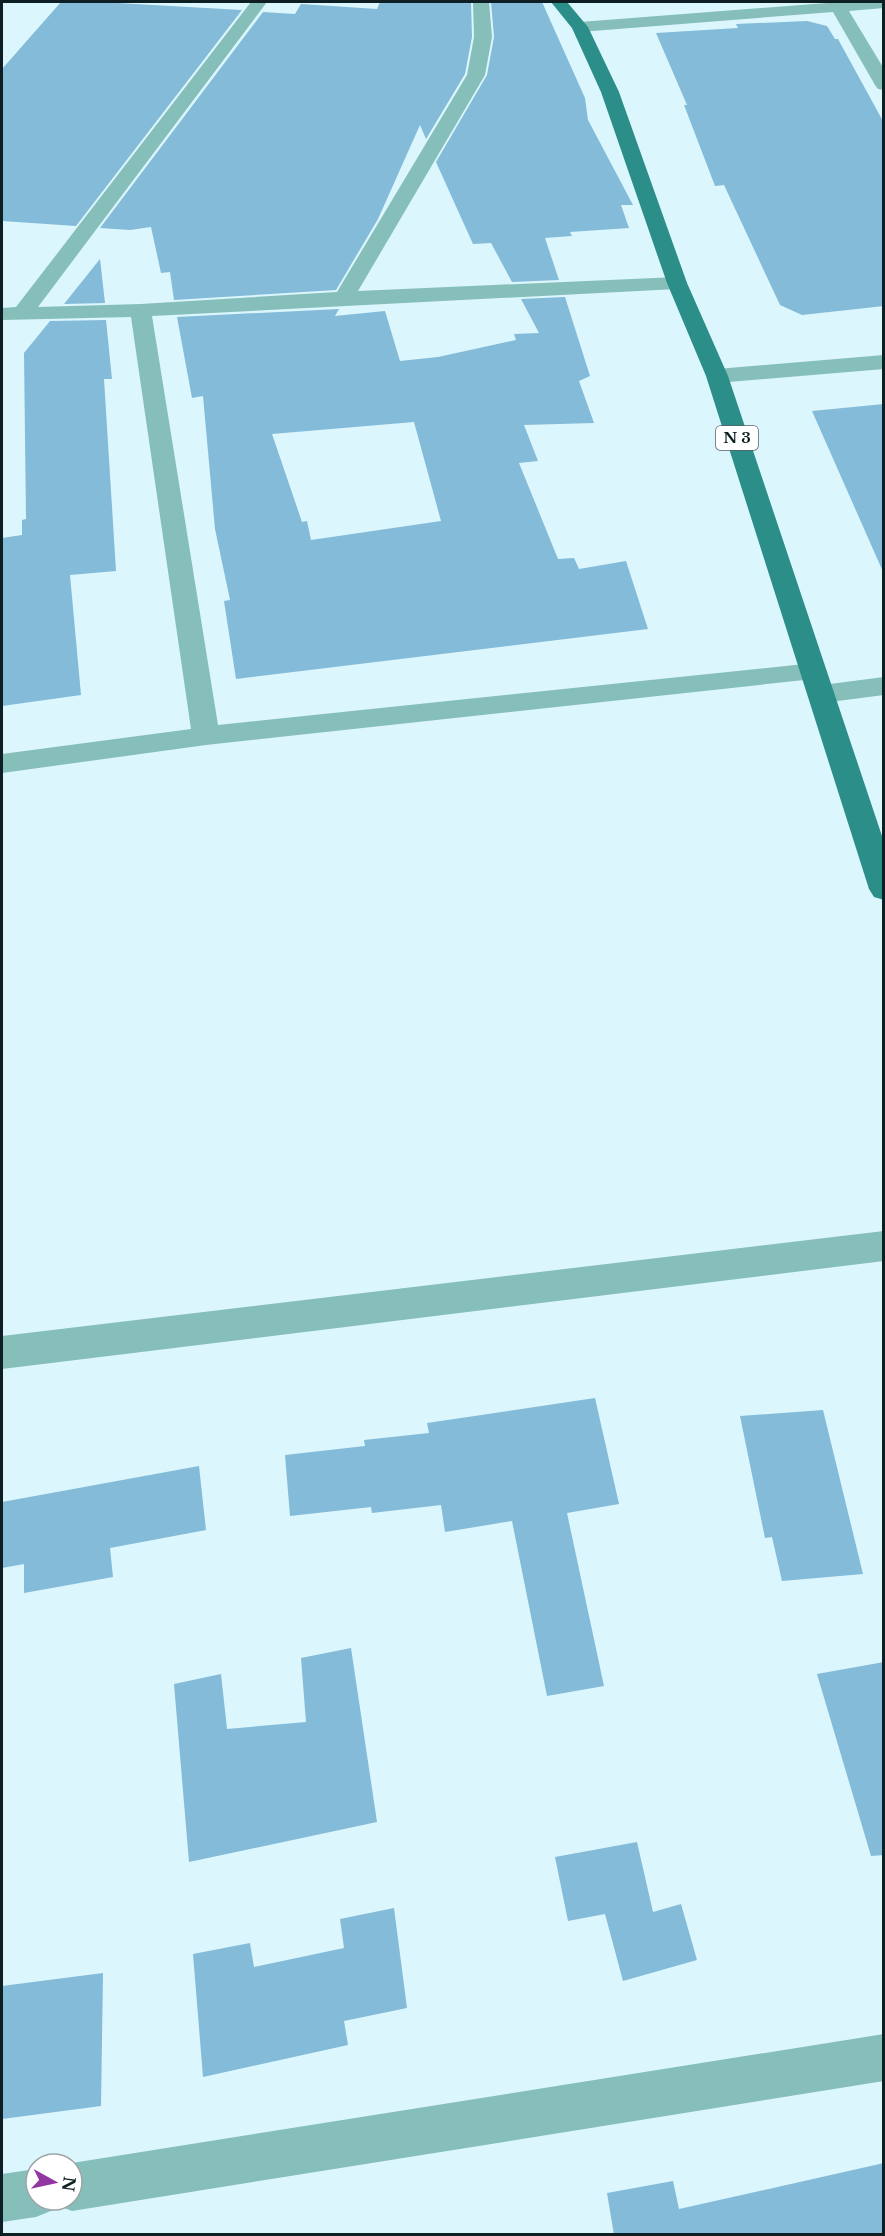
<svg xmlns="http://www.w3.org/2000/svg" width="885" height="2236" font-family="'Libre Baskerville',serif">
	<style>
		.building { fill: #84bbd9; fill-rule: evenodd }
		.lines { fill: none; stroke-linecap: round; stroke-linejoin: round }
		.minor { fill: #86beb9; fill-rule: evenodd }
		.major { fill: #2b8e88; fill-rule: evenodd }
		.labels { text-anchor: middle; stroke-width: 4.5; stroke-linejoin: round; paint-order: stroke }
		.shield { fill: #fff; stroke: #566264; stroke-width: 1.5 }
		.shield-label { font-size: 15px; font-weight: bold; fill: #0d1f22 }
	</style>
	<rect width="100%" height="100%" fill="#dbf6fc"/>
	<path class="building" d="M61,2H99L242,10L76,226L2,221V69Z
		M380,2H471L472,37L465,74L426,139L420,125L378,219L336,290L174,300L170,272L161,273L151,227L130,230L100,228L263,12L295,14L301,4L377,9Z
		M491,2H542L585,98L588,120L633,205H621L629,228L570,232L572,236L545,238L559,280L512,282L491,243L473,244L436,162L487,75L494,37Z
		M807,21L827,26L835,39H838L884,123V306L802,315L780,305L724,185L715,186L684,105H687L656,33L738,28L736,24Z
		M100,259L105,303L64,304Z
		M565,297L590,376L579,381L594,423L524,425L538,461L519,463L558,559L574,558L579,569L626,561L648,629L236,679L224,601L230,600L215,529L203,396L192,398L177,317L339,309L335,316L385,311L400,361L438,357L516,340L514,334L539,333L521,299ZM414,422L441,521L311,540L307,521L302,522L272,434Z
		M106,320L112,379H104L116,571L70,575L81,695L2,706V538L22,535V520L26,519L24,353L50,321Z
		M884,404V574L812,411Z
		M595,1398L619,1504L567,1513L604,1686L547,1696L512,1521L445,1532L441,1505L372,1513L371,1507L290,1516L285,1455L365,1446L364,1440L429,1433L427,1423Z
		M823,1410L863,1574L782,1581L772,1537L765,1538L740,1416Z
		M199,1466L206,1530L110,1548L113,1577L24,1593V1564L2,1568V1502Z
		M351,1648L377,1822L189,1862L174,1684L221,1674L227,1729L306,1722L301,1658Z
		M884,1662V1855L871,1856L817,1674Z
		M637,1842L653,1912L681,1904L697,1960L623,1981L605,1914L568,1921L555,1857Z
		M394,1908L407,2008L344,2021L348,2045L203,2077L193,1954L250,1943L254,1967L344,1948L340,1919Z
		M103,1973L101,2106L2,2119V1986Z
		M884,2163V2235H614L607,2193L673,2181L679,2209Z"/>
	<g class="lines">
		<path class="minor" d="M251,2H267L38,307L141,304L337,292L467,75L474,37L473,2H489L492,37L485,75L358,291L677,277L684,279L687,283L684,287L677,289L152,316L218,725L814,663L823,666L827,672L823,678L206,745L2,773V754L191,729L131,317L2,320V308L16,307Z
			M840,2H884V8L849,11L884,69V90L878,89L875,85L833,12L580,32L574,31L572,27L574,23L580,22Z
			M884,355V369L717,383L709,381L706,376L709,371L717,369Z
			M884,677V695L822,703L813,700L809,694L813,688L822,685Z
			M884,1231V1261L2,1369V1336Z
			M884,2034V2081L72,2211L56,2205L53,2210L36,2217L2,2222V2174L36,2169V2200H72V2164H69L72,2163Z"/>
		<path class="major" d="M551,2H567L588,27L619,92L687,283L728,376L884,842V900L874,897L869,889L706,376L667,283L601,92L572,28Z"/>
	</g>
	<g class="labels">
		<rect class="shield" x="716" y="426" width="42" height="24" rx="4.5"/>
		<g class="shield-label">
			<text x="737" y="443">N 3</text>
		</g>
	</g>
	<rect width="885" height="2236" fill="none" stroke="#0d1f22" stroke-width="6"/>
	<g transform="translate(54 2182) rotate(98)"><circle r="28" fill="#ffffff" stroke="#9ea5a7" stroke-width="1.5"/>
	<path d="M0-4.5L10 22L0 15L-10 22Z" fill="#9236a1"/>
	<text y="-9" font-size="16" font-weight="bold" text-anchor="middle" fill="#0d1f22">N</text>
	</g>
</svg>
